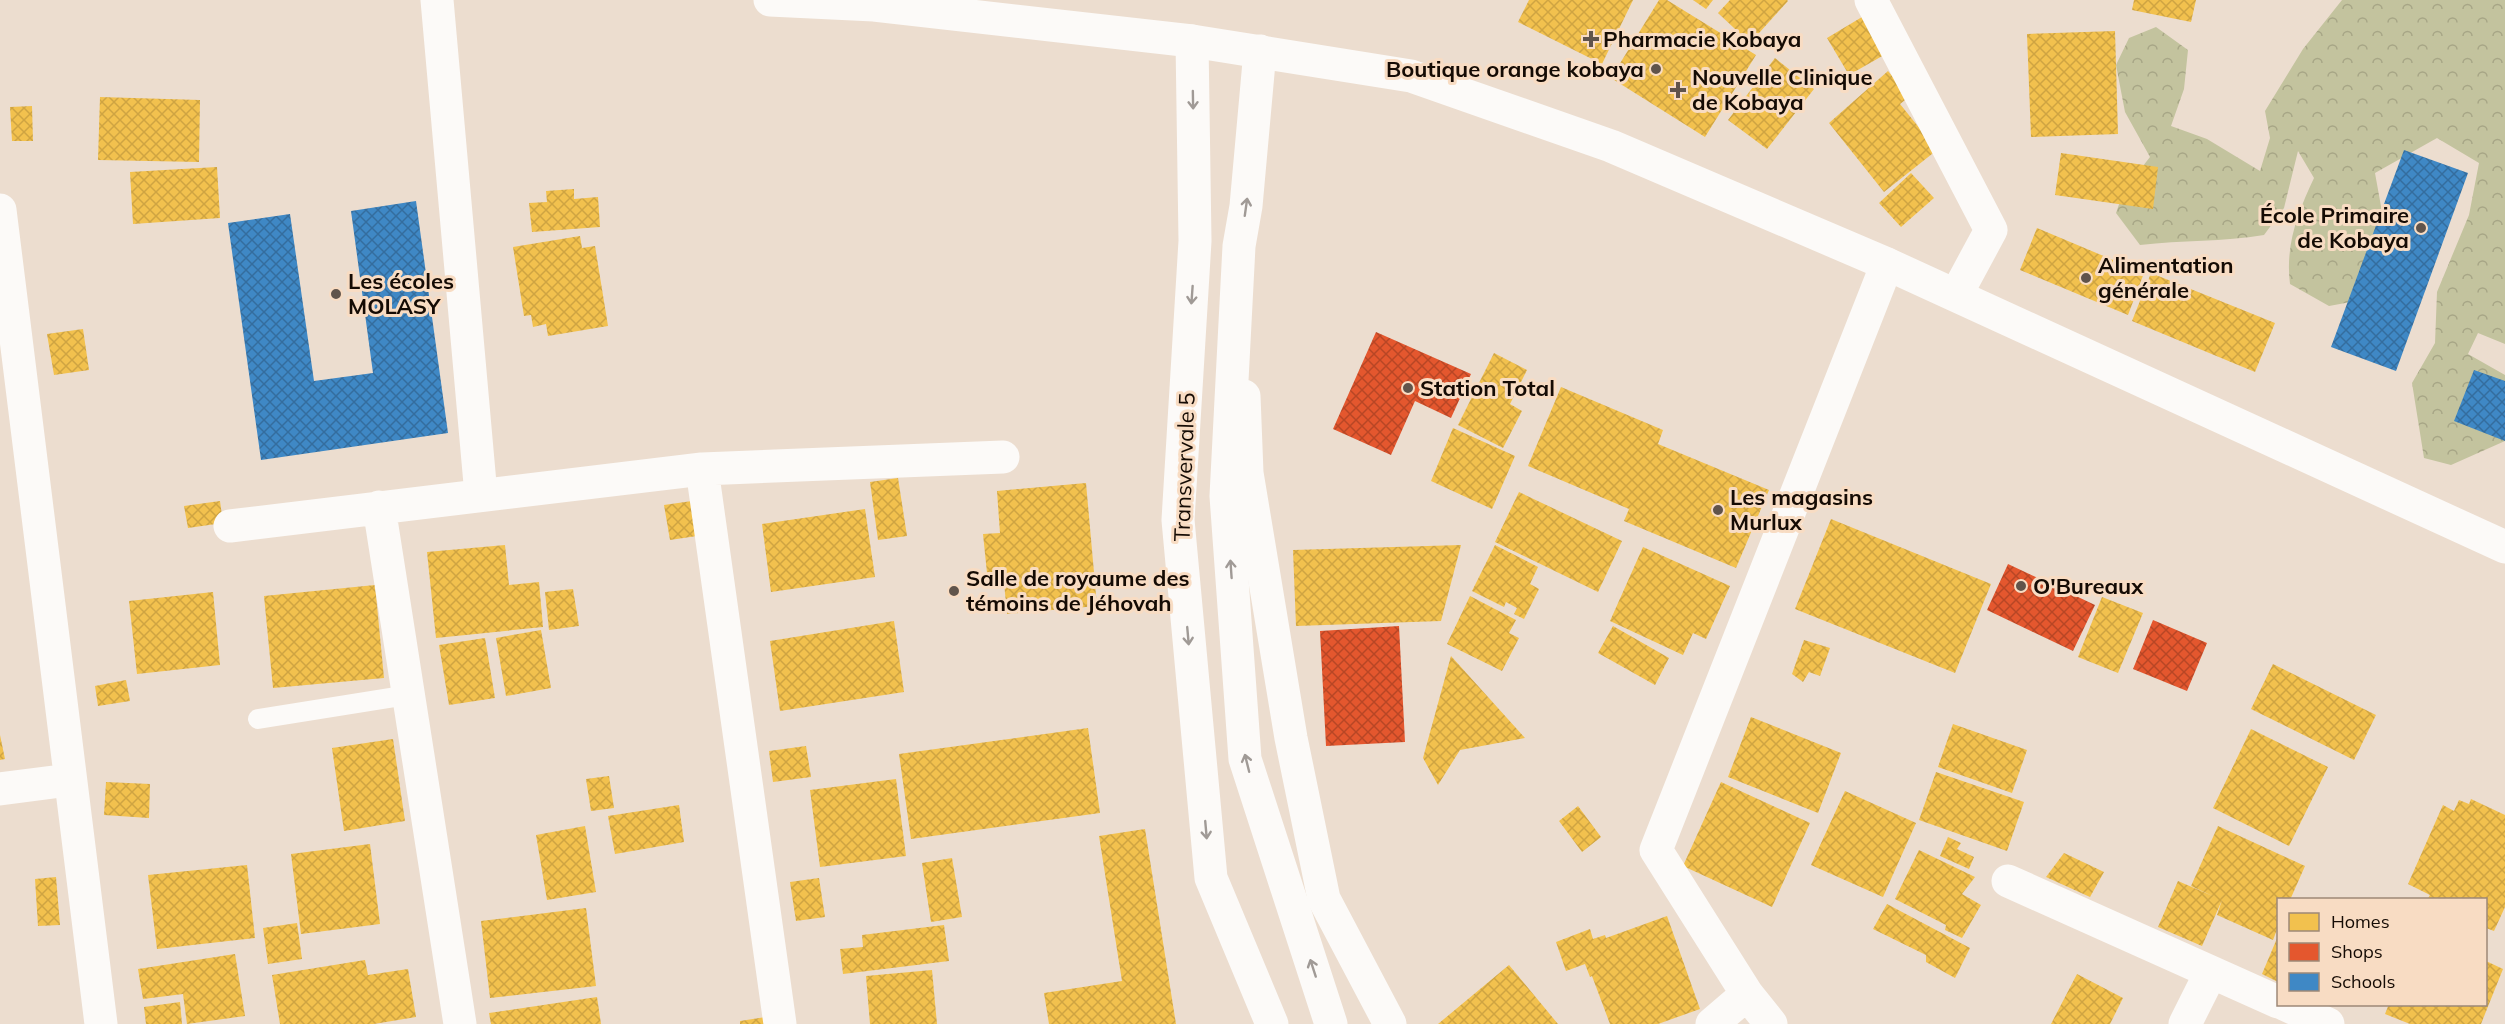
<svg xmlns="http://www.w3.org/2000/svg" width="2505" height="1024" font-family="Mulish,sans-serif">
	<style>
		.forest { fill: url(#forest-crowns) }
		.homes { fill: url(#homes-cross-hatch) }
		.shops { fill: url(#shops-cross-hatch) }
		.schools { fill: url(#schools-cross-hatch) }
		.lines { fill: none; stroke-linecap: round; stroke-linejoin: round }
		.service { stroke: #fcfaf8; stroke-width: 20 }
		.minor { stroke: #fcfaf8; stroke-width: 33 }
		.secondary { stroke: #fcfaf8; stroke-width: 33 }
		.primary { stroke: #fcfaf8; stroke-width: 33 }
		.oneway { stroke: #a09a96 }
		.poi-dot { fill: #60544b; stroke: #f8dcc3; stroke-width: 2 }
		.labels { text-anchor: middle; stroke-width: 6; stroke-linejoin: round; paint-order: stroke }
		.poi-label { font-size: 22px; font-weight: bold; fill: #150b04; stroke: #f8dcc3; text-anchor: start }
		.street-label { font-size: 22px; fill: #150b04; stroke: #f8dcc3 }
	</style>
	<defs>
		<pattern id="forest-crowns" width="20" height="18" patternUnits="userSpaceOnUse" patternTransform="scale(1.5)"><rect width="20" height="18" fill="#c3c39e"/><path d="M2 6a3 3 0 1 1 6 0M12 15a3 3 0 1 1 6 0" fill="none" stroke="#a7a686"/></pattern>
		<pattern id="homes-cross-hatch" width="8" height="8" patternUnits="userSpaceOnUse" patternTransform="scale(1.5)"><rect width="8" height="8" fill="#f2c14e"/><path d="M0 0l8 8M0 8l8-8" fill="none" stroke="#cfa442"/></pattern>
		<pattern id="shops-cross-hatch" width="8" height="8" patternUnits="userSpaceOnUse" patternTransform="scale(1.5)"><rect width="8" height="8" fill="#e4572e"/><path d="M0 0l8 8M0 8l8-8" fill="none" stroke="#b84625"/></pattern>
		<pattern id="schools-cross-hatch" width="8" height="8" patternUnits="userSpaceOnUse" patternTransform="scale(1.5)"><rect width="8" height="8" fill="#3f88c5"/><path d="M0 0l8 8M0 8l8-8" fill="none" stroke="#346d9e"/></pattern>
	</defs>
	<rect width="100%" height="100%" fill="#ecddcf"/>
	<path class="forest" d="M2342,0H2505V344L2478,333L2468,354L2505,375V441L2451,465L2424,458L2412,383L2435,343L2437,292L2469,215L2479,163L2437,138L2375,173L2386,234L2378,297L2329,306L2290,284C2285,245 2298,212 2314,178L2298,151L2284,208L2264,235C2223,242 2182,240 2140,245L2116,213L2124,190L2150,157L2125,112L2116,65L2129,38L2156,27L2188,50L2184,89L2171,126L2207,139L2260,171L2270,138L2265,111L2303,49Z"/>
	<path class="homes" d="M1529,0H1633L1602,64L1518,22Z
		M1659,0H1667L1756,55L1705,137L1611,78Z
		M1693,0H1713L1706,9Z
		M1730,0H1787L1788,1L1750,43L1718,13Z
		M2134,0H2196L2191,22L2132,10Z
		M1862,17L1884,55L1849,75L1827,38Z
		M2115,31L2118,134L2031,137L2027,34Z
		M1775,58L1814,89L1767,149L1728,120Z
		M1888,71L1909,97L1900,104L1937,150L1884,192L1829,123Z
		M100,97L200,100L199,162L98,160Z
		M32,106L33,141H12L10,107Z
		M2061,153L2158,167L2153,209L2055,195Z
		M217,167L220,218L133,224L130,172Z
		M1911,173L1934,198L1901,227L1879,203Z
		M574,189V199L598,197L600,227L532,232L529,203L547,202L546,191Z
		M2037,228L2144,273L2128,315L2020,270Z
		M580,236L582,248L595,246L608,326L548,336L546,324L533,327L531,315L524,316L513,247Z
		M2151,273L2275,323L2255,372L2132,321Z
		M83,329L89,370L54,375L47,334Z
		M1494,353L1527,370L1510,404L1522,411L1503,448L1458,425Z
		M1561,387L1663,430L1658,444L1769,490L1736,568L1624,521L1629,509L1528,466Z
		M1453,428L1515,456L1492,509L1431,481Z
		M898,478L907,536L878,540L870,482Z
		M1086,483L1097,606L1007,614L1003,572L987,573L983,534L1000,533L997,491Z
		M1519,492L1622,541L1598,592L1495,542Z
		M220,501L223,523L188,528L184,506Z
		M692,501L697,536L670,540L664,505Z
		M865,509L875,577L771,592L762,524Z
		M1831,519L1991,584L1955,673L1795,609Z
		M505,545L509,585L539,582L543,627L436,638L427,552Z
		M1461,545L1441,621L1296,626L1293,550Z
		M1495,545L1538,567L1530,584L1539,589L1524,619L1514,614L1517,608L1506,602L1504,607L1472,591Z
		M1643,547L1730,586L1706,639L1693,633L1683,655L1610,621Z
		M375,585L384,678L273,688L264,596Z
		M573,589L579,626L549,630L545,592Z
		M213,592L220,665L137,674L129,601Z
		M1470,596L1516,620L1509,633L1519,638L1502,671L1447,644Z
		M2102,597L2143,613L2118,673L2078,657Z
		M894,621L904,692L780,711L770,641Z
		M1613,626L1669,658L1655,685L1598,653Z
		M541,630L551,688L506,696L496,638Z
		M485,638L495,698L449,705L439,645Z
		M1804,640L1830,648L1820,676L1809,672L1803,682L1792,674Z
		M1451,656L1525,738L1460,750L1438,785L1423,758Z
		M2273,664L2376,715L2354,760L2251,709Z
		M126,680L130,701L98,706L95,686Z
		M1751,717L1841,753L1818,813L1728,777Z
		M1953,724L2027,750L2012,793L1938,767Z
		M1088,728L1100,813L911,839L899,754Z
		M2251,729L2328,767L2289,846L2213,808Z
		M0,735L5,759L0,760Z
		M393,739L405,821L344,831L332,748Z
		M806,746L811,777L773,782L769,751Z
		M1936,772L2024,802L2007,851L1919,820Z
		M609,776L614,808L591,811L586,779Z
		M896,779L906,856L820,867L810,790Z
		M106,782L150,784L149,818L104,815Z
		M1721,782L1810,823L1772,907L1683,866Z
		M1845,791L1916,823L1883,897L1811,865Z
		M2471,799L2505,815V907L2494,931L2486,928V900H2427L2430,895L2408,884L2443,805L2454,811L2459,800L2469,804Z
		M679,805L684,842L615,854L608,816Z
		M1578,806L1601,837L1582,852L1559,821Z
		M585,826L596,892L547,900L536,835Z
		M2218,826L2305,866L2290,900H2278V927L2273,940L2217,915L2222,900L2202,946L2158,927L2178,881L2215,897L2191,886Z
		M1145,829L1176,1024H1049L1044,993L1122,981L1099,836Z
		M1948,837L1961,843L1957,849L1974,857L1969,869L1940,856Z
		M370,844L380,924L301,934L291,854Z
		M1919,850L1975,877L1962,894L1981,905L1962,938L1945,930L1946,925L1895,899Z
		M2064,853L2104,872L2090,897L2046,877Z
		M952,858L962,917L931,922L922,863Z
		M247,865L255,938L157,949L148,875Z
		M56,877L60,925L38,926L35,879Z
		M819,878L825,917L796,921L790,882Z
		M1887,904L1970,948L1955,978L1926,962V955L1873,929Z
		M586,908L596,986L490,998L481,921Z
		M1667,916L1700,1009L1658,1024H1610L1592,976L1590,977L1585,964L1566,971L1556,942L1590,929L1593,939L1605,935L1606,938Z
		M297,923L302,959L268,964L263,928Z
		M944,925L949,961L843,974L840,949L863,947L862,935Z
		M2278,936V982L2262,974Z
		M235,954L245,1016L187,1024L183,994L143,999L138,969Z
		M365,960L368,975L408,969L416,1017L374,1024H280L272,975Z
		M2486,961L2503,969L2481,1024H2410L2385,1014L2389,1004H2486Z
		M1509,965L1558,1024H1438Z
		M932,970L937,1024H870L866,976Z
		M2077,974L2123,998L2110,1024H2051Z
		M597,997L601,1024H491L489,1013Z
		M180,1002L182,1024H146L144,1007Z
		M765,1017L766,1024H740V1021Z"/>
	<path class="shops" d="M1376,332L1471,374L1451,418L1415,401L1391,455L1333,429Z
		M2008,564L2095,605L2073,651L1987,610Z
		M2153,620L2207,643L2187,691L2133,669Z
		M1399,626L1405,742L1326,746L1320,631Z"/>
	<path class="schools" d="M2404,150L2468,173L2396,371L2331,347Z
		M416,201L448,433L261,460L228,223L290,214L314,381L373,373L351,211Z
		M2474,370L2505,381V441L2454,421Z"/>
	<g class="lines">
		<path class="service" d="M258,719L408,695"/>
		<path class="minor" d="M437,0L481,495
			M1871,0L1991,230L1956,295
			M0,210L101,1024
			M1244,396L1247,473L1291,738L1324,899L1390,1024
			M702,469L780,1024
			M379,507L460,1024
			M230,526L702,469L1003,457
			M0,789L69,780
			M2008,881L2278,1002
			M2284,1004L2328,1024
			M1712,1024L1747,994
			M1771,1024L1747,994L1656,850L1887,264
			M2185,1024L2211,972"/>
		<path class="secondary" d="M1192,41L1195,241L1178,520L1211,878L1272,1024
			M1260,51L1246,206L1239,246L1226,496L1245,759L1331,1024"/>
		<path class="primary" d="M770,0L874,5L1192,41L1411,76L1611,146L1887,264L2505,547"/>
	</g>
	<defs><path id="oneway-shaft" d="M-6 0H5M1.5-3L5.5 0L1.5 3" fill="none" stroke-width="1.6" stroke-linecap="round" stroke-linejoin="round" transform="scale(1.5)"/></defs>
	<g class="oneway">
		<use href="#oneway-shaft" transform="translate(1193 100) rotate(89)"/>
		<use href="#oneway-shaft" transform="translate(1246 207) rotate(-82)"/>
		<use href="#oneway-shaft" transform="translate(1192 295) rotate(94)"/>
		<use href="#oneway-shaft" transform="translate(1231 569) rotate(-94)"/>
		<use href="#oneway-shaft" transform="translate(1188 636) rotate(85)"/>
		<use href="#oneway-shaft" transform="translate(1247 763) rotate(-104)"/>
		<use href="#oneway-shaft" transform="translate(1206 830) rotate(85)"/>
		<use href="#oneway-shaft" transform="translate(1313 968) rotate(-108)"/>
	</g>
	<g class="poi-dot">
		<path d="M1588 30h6v6h6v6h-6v6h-6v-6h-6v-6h6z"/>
		<circle cx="1656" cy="69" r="6"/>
		<path d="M1675 81h6v6h6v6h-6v6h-6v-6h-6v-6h6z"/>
		<circle cx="2421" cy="228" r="6"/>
		<circle cx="2086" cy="278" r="6"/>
		<circle cx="336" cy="294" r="6"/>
		<circle cx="1408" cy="388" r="6"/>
		<circle cx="1718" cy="510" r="6"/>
		<circle cx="2021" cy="586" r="6"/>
		<circle cx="954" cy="591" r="6"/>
	</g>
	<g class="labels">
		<g class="poi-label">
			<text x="1603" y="47">Pharmacie Kobaya</text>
			<text x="1644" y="77" text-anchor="end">Boutique orange kobaya</text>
			<text x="1692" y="85">Nouvelle Clinique<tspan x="1692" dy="25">de Kobaya</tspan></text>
			<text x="2409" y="223" text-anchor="end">École Primaire<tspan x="2409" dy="25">de Kobaya</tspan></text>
			<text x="2098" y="273">Alimentation<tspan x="2098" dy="25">générale</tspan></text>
			<text x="348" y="289">Les écoles<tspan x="348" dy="25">MOLASY</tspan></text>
			<text x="1420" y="396">Station Total</text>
			<text x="1730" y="505">Les magasins<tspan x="1730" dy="25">Murlux</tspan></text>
			<text x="966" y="586">Salle de royaume des<tspan x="966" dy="25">témoins de Jéhovah</tspan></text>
			<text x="2033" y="594">O'Bureaux</text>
		</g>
		<g class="street-label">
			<text transform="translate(1184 467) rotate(-88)" y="8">Transvervale 5</text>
		</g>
	</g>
	<rect x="2277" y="898" width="210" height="108" fill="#f8dcc3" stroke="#9d8877" stroke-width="1.5"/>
	<rect x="2289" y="913" width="30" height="18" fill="#f2c14e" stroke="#9d8877" stroke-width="1.5"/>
	<text x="2331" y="928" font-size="18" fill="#150b04">Homes</text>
	<rect x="2289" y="943" width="30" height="18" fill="#e4572e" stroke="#9d8877" stroke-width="1.5"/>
	<text x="2331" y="958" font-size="18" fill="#150b04">Shops</text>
	<rect x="2289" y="973" width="30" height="18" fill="#3f88c5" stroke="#9d8877" stroke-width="1.5"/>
	<text x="2331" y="988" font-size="18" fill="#150b04">Schools</text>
</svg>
